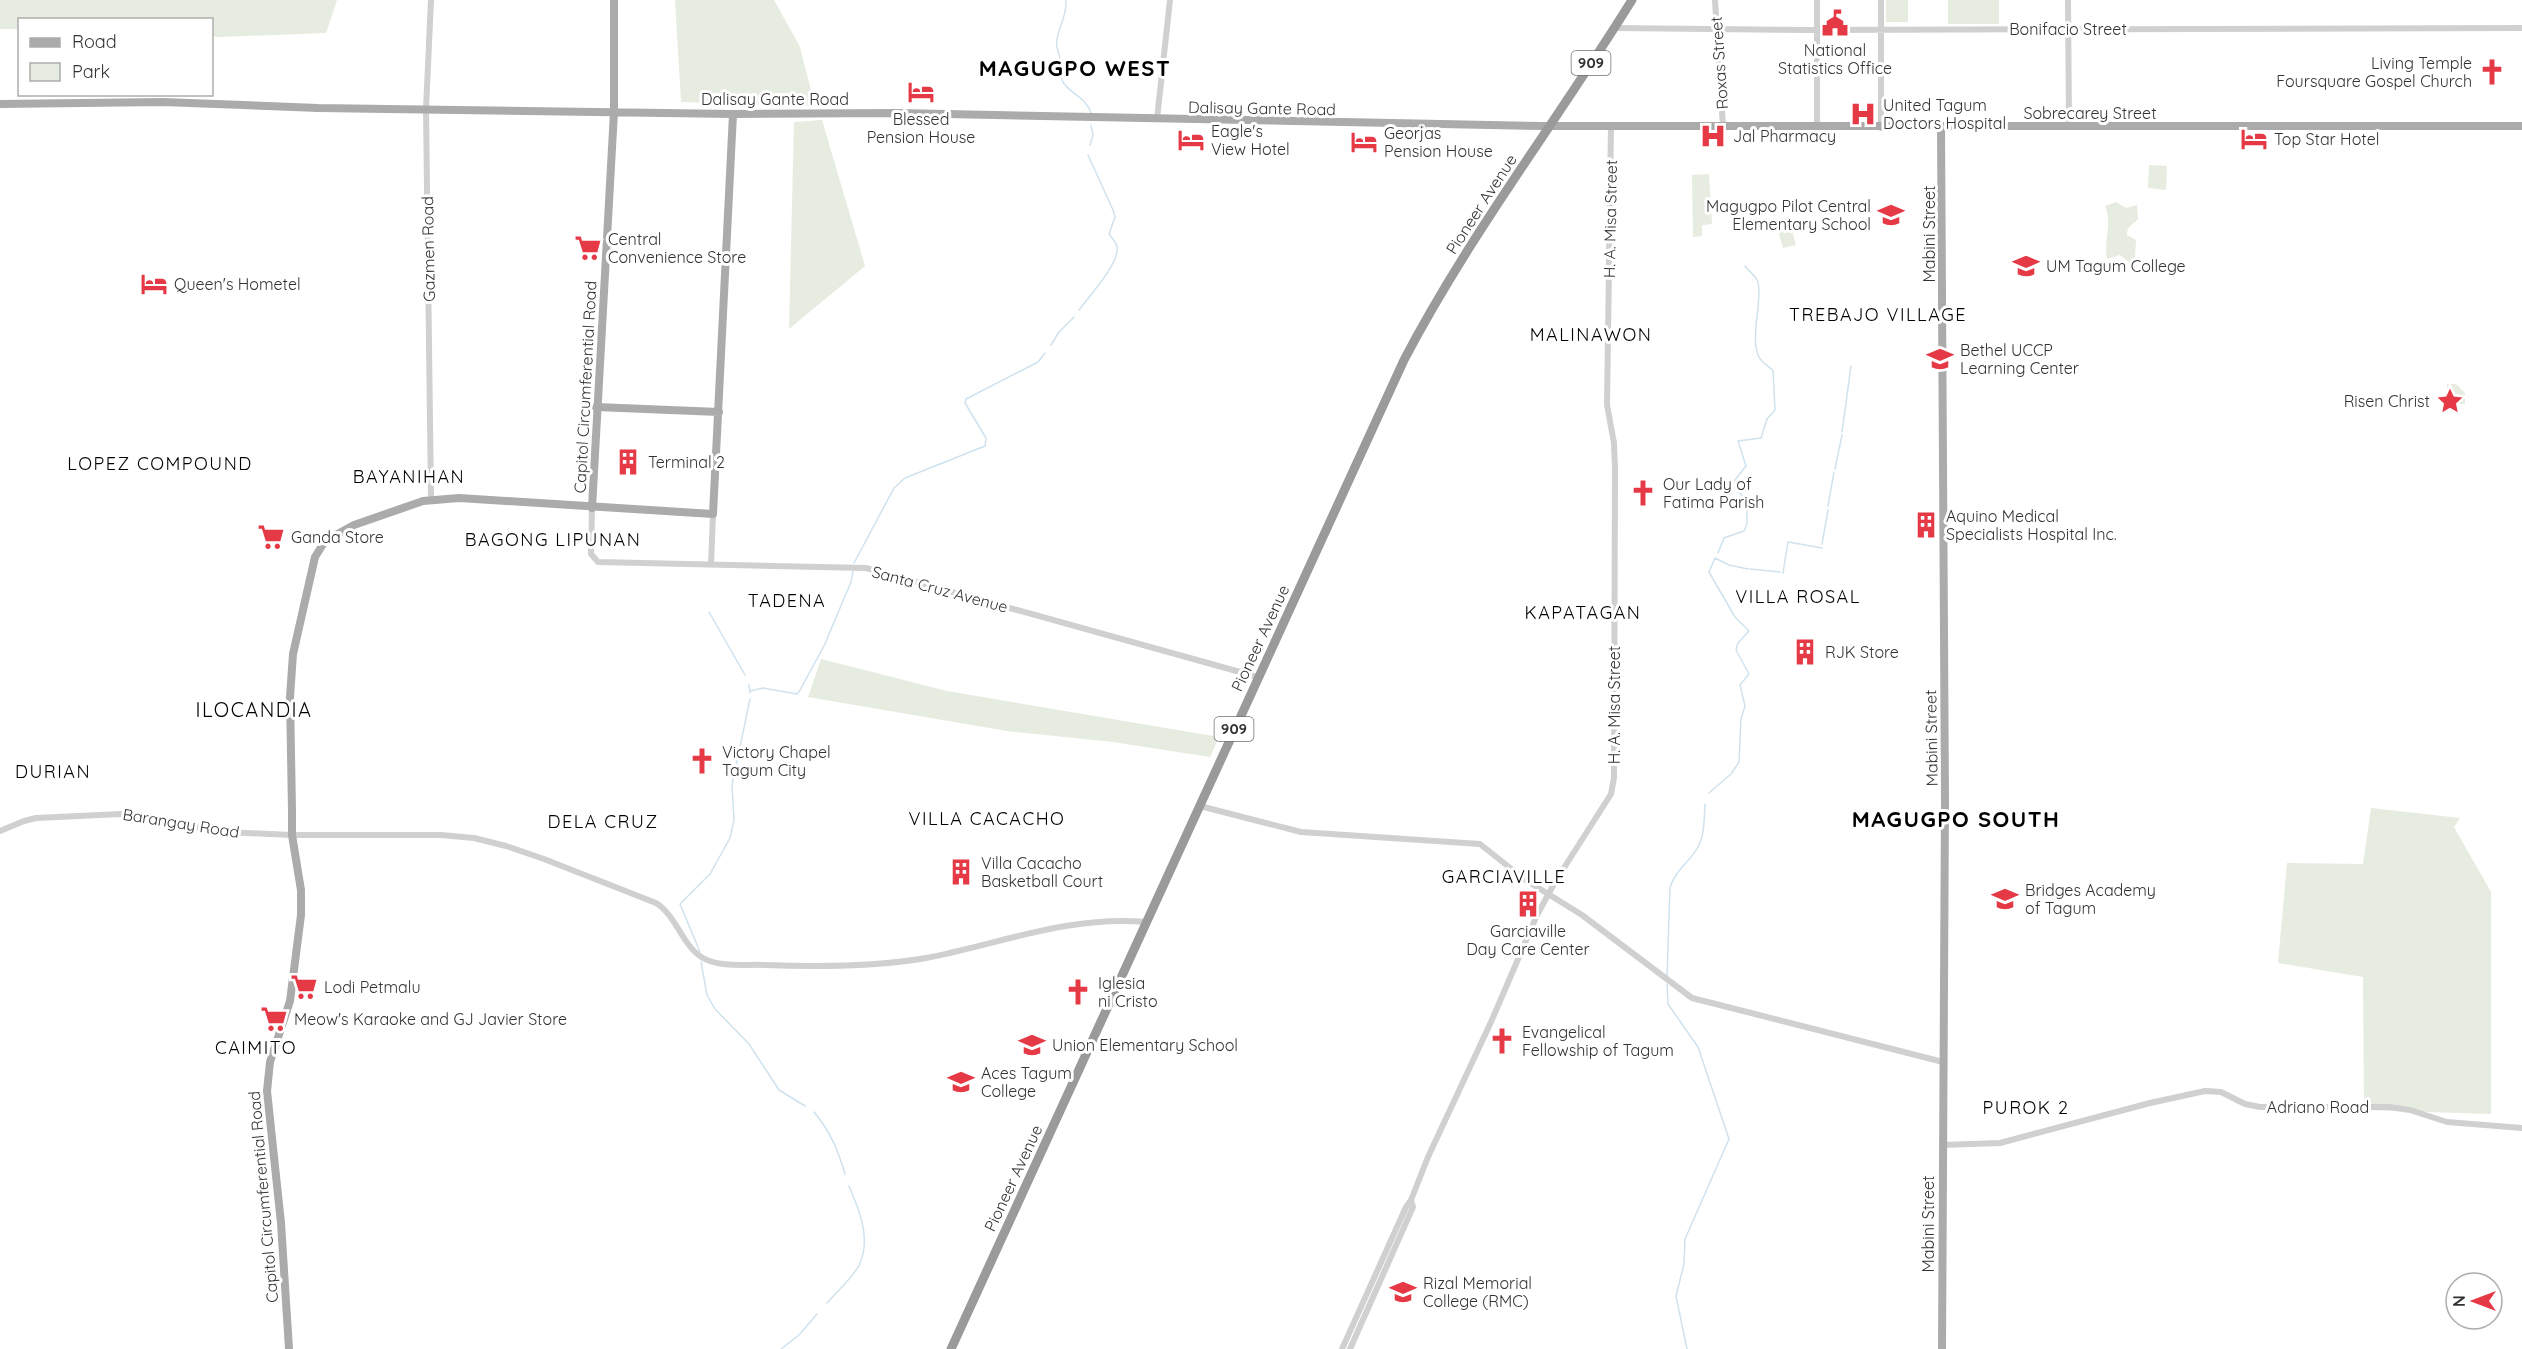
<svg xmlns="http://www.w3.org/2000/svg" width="2522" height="1349" font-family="Quicksand,sans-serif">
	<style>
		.green { fill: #e6ecdf }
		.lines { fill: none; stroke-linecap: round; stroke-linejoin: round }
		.stream { stroke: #cfe2ee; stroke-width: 1.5 }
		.minor { stroke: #d0d0d0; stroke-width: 6 }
		.major { stroke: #ababab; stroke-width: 8 }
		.highway { stroke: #9a9a9a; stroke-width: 9 }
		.labels { text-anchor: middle; stroke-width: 6; stroke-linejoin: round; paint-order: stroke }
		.shield { fill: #fff; stroke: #707070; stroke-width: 1.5 }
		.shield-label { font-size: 15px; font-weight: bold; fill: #333 }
		.street-label { font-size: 16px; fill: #333; stroke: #fff }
		.poi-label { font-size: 16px; fill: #333; stroke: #fff; text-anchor: start }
		.neighbourhood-label { font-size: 18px; letter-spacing: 1.5px; fill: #000; stroke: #fff }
		.quarter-label { font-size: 20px; letter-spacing: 1.5px; fill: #000; stroke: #fff }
		.district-label { font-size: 22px; font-weight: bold; letter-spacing: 1.5px; fill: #000; stroke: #fff }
	</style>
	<rect width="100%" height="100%" fill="#fff"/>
	<path class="green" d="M0,0H337L326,33L217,37L212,36V20H20L19,29H0Z
		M675,0H774L800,47L815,106L681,102Z
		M1886,0H1908V22H1886Z
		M1948,0H1999V24H1948Z
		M822,120L865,266L789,329L794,122Z
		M2149,165L2167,166L2166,190L2148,188Z
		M1709,174L1712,224L1702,225V236L1693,237L1692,175Z
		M2116,202L2126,208L2137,205L2138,219C2132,226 2127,225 2127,235L2136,240L2135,258L2130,263L2120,255L2107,259C2103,241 2113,223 2105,206Z
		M1788,217L1796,245L1783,248L1775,220Z
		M2447,384H2456L2465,393V404H2447Z
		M821,659L947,691L1219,737L1210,757L1113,742L1007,731L808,697Z
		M2371,808L2460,818L2454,827L2491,892V1114L2364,1110L2363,977L2278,963L2287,863L2363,864Z"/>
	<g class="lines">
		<path class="stream" d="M1066,0C1067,15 1059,26 1057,40C1055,46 1059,52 1060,59C1061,66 1059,74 1063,82C1070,94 1086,97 1091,113
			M1090,145L1093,135L1091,125
			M1079,310C1089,296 1120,263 1117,247C1116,242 1112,238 1109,234L1115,217L1113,210L1088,155
			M1051,345L1059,332L1074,317
			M1842,432L1851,366
			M1835,469L1842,435
			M1828,506L1834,472
			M1822,544L1828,510
			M1718,553L1724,538L1744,531L1747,524V502L1735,487V480L1746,466L1738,441L1761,438L1767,419L1775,410L1773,371C1769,366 1762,363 1759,357C1749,339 1764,295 1757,280C1755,275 1748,271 1745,266
			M854,563L894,488L905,478L985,446L986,438L965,403L966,399L1038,362L1045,353
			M1750,569L1780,572
			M1783,573L1788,542L1822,548
			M709,612L745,675
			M749,685L750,693
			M750,691L763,688L797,694L800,690L824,646L851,582L853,571
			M1709,793L1731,774L1739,762L1741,719L1745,706L1740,685L1749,674L1736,650L1738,643L1749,631L1735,617L1709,572L1715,558L1729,565L1748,569
			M700,952L680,904L710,874L730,838L734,820L732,785L750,699
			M701,962L707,995L715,1009L749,1044L779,1090L805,1106
			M1667,976L1670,887C1677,868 1689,863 1698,847C1705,834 1704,818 1705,804
			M1667,984L1668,1004L1698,1047L1729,1139L1685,1239L1684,1264L1676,1296L1687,1349
			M814,1112C830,1131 838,1150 845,1174
			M827,1303C835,1293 856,1275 860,1263C871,1238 859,1209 849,1186
			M781,1349L799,1335L817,1314"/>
		<path class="minor" d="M1715,0L1723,127
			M1881,0V128
			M2068,0L2069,126
			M1614,28L1811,30L2522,28
			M1157,119L1170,0
			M1817,128V0
			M431,499L426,109L431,0
			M592,508L591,554L598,562L866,568L1258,677
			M711,564L713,514
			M1200,806L1301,832L1480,844L1524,879L1582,915L1692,998L1943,1062
			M0,831L24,821L36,818L121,814L225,832L292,835H441L474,838L506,846L544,859L656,903C677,916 682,946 703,958C721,968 746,964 766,965C818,967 874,967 926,958C999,944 1070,915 1146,922
			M1942,1145L2000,1143L2150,1103L2205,1091L2221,1092L2245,1104L2260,1107H2389L2410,1110L2447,1122L2522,1128
			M1342,1349L1406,1207L1411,1200L1428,1157L1491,1022L1537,915L1555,882L1611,794L1614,778L1615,469L1614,443L1607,405L1611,126
			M1350,1349L1413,1207L1411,1200"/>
		<path class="major" d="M0,104L163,102L318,108L733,114L898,113L1541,126H2522
			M1941,127L1945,803L1942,1349
			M596,407L719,412
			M592,508L614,112V0
			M289,1349L281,1223L267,1091L270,1062L290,1001L301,915V890L292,835V810L290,697L293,654L315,557L325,541L354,525L423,501L459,498L713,514L733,114"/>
		<path class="highway" d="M951,1349L1404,360C1470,234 1557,121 1632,0"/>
	</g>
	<defs>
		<g id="civic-bare" transform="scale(2.07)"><path d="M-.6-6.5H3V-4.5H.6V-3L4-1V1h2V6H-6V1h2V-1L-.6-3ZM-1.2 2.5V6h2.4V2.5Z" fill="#e63946" stroke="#fff" stroke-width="2.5" paint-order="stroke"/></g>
		<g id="church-bare" transform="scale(2.07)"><path d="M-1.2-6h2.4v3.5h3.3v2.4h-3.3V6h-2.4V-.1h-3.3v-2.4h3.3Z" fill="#e63946" stroke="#fff" stroke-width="2.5" paint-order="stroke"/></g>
		<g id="hotel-bare" transform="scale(2.07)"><path d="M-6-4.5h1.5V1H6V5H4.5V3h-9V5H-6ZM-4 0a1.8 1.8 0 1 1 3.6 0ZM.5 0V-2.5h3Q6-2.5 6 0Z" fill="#e63946" stroke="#fff" stroke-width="2.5" paint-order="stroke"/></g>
		<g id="hospital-bare" transform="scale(2.07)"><path d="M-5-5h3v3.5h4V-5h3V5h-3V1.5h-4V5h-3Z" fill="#e63946" stroke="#fff" stroke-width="2.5" paint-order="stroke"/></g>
		<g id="school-bare" transform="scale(2.07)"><path d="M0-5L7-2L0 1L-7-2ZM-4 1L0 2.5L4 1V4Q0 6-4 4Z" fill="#e63946" stroke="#fff" stroke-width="2.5" paint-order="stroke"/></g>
		<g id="supermarket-bare" transform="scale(2.07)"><path d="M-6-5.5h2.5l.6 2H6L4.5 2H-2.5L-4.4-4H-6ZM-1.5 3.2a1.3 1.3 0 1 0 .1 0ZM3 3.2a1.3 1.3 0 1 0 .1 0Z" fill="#e63946" stroke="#fff" stroke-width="2.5" paint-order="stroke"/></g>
		<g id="university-bare" transform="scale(2.07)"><path d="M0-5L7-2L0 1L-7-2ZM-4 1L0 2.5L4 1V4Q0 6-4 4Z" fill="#e63946" stroke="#fff" stroke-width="2.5" paint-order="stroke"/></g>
		<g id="sight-bare" transform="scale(2.07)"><path d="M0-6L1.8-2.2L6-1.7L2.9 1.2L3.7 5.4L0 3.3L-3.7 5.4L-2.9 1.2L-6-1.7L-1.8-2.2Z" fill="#e63946" stroke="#fff" stroke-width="2.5" paint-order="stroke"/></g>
		<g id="building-bare" transform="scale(2.07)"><path d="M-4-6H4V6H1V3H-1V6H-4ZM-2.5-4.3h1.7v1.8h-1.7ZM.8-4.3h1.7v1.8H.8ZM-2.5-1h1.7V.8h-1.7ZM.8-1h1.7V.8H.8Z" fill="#e63946" stroke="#fff" stroke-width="2.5" paint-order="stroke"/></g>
	</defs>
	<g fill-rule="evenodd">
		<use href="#civic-bare" x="1835" y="23"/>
		<use href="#church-bare" x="2492" y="72"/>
		<use href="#hotel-bare" x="921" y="92"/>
		<use href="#hospital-bare" x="1863" y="114"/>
		<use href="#hospital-bare" x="1713" y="136"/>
		<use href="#hotel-bare" x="2254" y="139"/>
		<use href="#hotel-bare" x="1191" y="140"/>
		<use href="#hotel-bare" x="1364" y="142"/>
		<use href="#school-bare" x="1891" y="215"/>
		<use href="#supermarket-bare" x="588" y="248"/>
		<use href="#university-bare" x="2026" y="266"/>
		<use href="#hotel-bare" x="154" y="284"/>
		<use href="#school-bare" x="1940" y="359"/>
		<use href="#sight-bare" x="2450" y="401"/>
		<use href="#building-bare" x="628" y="462"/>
		<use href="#church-bare" x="1643" y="493"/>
		<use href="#building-bare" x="1926" y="525"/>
		<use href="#supermarket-bare" x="271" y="537"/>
		<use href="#building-bare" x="1805" y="652"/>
		<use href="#church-bare" x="702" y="761"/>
		<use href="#building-bare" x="961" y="872"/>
		<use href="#school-bare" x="2005" y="899"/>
		<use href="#building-bare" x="1528" y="904"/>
		<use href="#supermarket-bare" x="304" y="987"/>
		<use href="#church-bare" x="1078" y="992"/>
		<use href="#supermarket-bare" x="274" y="1019"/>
		<use href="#church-bare" x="1502" y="1041"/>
		<use href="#school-bare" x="1032" y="1045"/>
		<use href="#university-bare" x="961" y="1082"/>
		<use href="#university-bare" x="1403" y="1292"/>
	</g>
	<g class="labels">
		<g class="shield">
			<rect x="1571.5" y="51" width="39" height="24" rx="4.5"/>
			<rect x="1214.5" y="717" width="39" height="24" rx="4.5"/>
		</g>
		<g class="shield-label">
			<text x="1591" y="68">909</text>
			<text x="1234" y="734">909</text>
		</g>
		<g class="street-label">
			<text x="2068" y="35">Bonifacio Street</text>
			<text transform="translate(1719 63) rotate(-94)" y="6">Roxas Street</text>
			<text x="775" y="105">Dalisay Gante Road</text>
			<text transform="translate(1262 108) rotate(1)" y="6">Dalisay Gante Road</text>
			<text x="2090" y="119">Sobrecarey Street</text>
			<text transform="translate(1481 204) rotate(-57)" y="6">Pioneer Avenue</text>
			<text transform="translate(1610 219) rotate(-89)" y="6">H. A. Misa Street</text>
			<text transform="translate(1929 234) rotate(-90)" y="6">Mabini Street</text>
			<text transform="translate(428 249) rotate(-91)" y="6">Gazmen Road</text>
			<text transform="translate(585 387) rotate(-87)" y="6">Capitol Circumferential Road</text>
			<text transform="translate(940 589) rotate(15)" y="6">Santa Cruz Avenue</text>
			<text transform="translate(1260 638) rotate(-65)" y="6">Pioneer Avenue</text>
			<text transform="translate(1614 705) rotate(-90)" y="6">H. A. Misa Street</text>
			<text transform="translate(1931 738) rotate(-91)" y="6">Mabini Street</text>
			<text transform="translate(181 823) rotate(9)" y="6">Barangay Road</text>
			<text x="2318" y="1113">Adriano Road</text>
			<text transform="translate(1013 1178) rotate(-65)" y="6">Pioneer Avenue</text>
			<text transform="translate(263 1197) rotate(-95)" y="6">Capitol Circumferential Road</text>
			<text transform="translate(1928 1224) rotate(-90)" y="6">Mabini Street</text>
		</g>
		<g class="poi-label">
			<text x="1835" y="56" text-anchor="middle">National<tspan x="1835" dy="18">Statistics Office</tspan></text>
			<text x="2472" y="69" text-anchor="end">Living Temple<tspan x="2472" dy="18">Foursquare Gospel Church</tspan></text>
			<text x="1883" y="111">United Tagum<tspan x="1883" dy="18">Doctors Hospital</tspan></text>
			<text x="921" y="125" text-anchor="middle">Blessed<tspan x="921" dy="18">Pension House</tspan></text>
			<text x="1211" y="137">Eagle's<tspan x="1211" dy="18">View Hotel</tspan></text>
			<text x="1384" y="139">Georjas<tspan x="1384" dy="18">Pension House</tspan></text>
			<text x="1733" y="142">Jal Pharmacy</text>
			<text x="2274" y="145">Top Star Hotel</text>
			<text x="1871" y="212" text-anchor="end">Magugpo Pilot Central<tspan x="1871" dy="18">Elementary School</tspan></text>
			<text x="608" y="245">Central<tspan x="608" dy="18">Convenience Store</tspan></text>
			<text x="2046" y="272">UM Tagum College</text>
			<text x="174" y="290">Queen's Hometel</text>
			<text x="1960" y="356">Bethel UCCP<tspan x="1960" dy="18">Learning Center</tspan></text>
			<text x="2430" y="407" text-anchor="end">Risen Christ</text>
			<text x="648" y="468">Terminal 2</text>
			<text x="1663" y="490">Our Lady of<tspan x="1663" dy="18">Fatima Parish</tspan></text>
			<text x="1946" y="522">Aquino Medical<tspan x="1946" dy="18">Specialists Hospital Inc.</tspan></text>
			<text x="291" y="543">Ganda Store</text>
			<text x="1825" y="658">RJK Store</text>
			<text x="722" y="758">Victory Chapel<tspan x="722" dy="18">Tagum City</tspan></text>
			<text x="981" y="869">Villa Cacacho<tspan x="981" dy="18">Basketball Court</tspan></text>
			<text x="2025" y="896">Bridges Academy<tspan x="2025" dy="18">of Tagum</tspan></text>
			<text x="1528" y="937" text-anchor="middle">Garciaville<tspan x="1528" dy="18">Day Care Center</tspan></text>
			<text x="1098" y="989">Iglesia<tspan x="1098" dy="18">ni Cristo</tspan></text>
			<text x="324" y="993">Lodi Petmalu</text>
			<text x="294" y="1025">Meow's Karaoke and GJ Javier Store</text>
			<text x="1522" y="1038">Evangelical<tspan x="1522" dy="18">Fellowship of Tagum</tspan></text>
			<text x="1052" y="1051">Union Elementary School</text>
			<text x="981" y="1079">Aces Tagum<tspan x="981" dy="18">College</tspan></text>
			<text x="1423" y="1289">Rizal Memorial<tspan x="1423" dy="18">College (RMC)</tspan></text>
		</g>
		<g class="neighbourhood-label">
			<text x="1878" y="321">TREBAJO VILLAGE</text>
			<text x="1591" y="341">MALINAWON</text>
			<text x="160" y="470">LOPEZ COMPOUND</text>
			<text x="409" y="483">BAYANIHAN</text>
			<text x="553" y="546">BAGONG LIPUNAN</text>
			<text x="1798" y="603">VILLA ROSAL</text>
			<text x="787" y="607">TADENA</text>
			<text x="1583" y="619">KAPATAGAN</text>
			<text x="53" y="778">DURIAN</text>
			<text x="987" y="825">VILLA CACACHO</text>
			<text x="603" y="828">DELA CRUZ</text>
			<text x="1504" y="883">GARCIAVILLE</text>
			<text x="256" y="1054">CAIMITO</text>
			<text x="2026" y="1114">PUROK 2</text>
		</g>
		<g class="quarter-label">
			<text x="254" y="717">ILOCANDIA</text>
		</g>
		<g class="district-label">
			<text x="1075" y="76">MAGUGPO WEST</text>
			<text x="1956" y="827">MAGUGPO SOUTH</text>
		</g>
	</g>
	<rect x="18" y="18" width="195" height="78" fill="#ffffff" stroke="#adadad" stroke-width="1.5"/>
	<rect x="30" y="38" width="30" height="9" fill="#ababab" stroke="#adadad" stroke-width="1.5"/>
	<text x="72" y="48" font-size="18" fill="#333333">Road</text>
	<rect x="30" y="63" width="30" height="18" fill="#e6ecdf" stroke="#adadad" stroke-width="1.5"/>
	<text x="72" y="78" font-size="18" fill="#333333">Park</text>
	<g transform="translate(2474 1301) rotate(270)"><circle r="28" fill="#ffffff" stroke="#adadad" stroke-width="1.5"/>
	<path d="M0-4.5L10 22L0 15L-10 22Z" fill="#e63946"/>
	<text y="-9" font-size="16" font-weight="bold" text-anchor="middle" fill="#333333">N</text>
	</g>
</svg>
